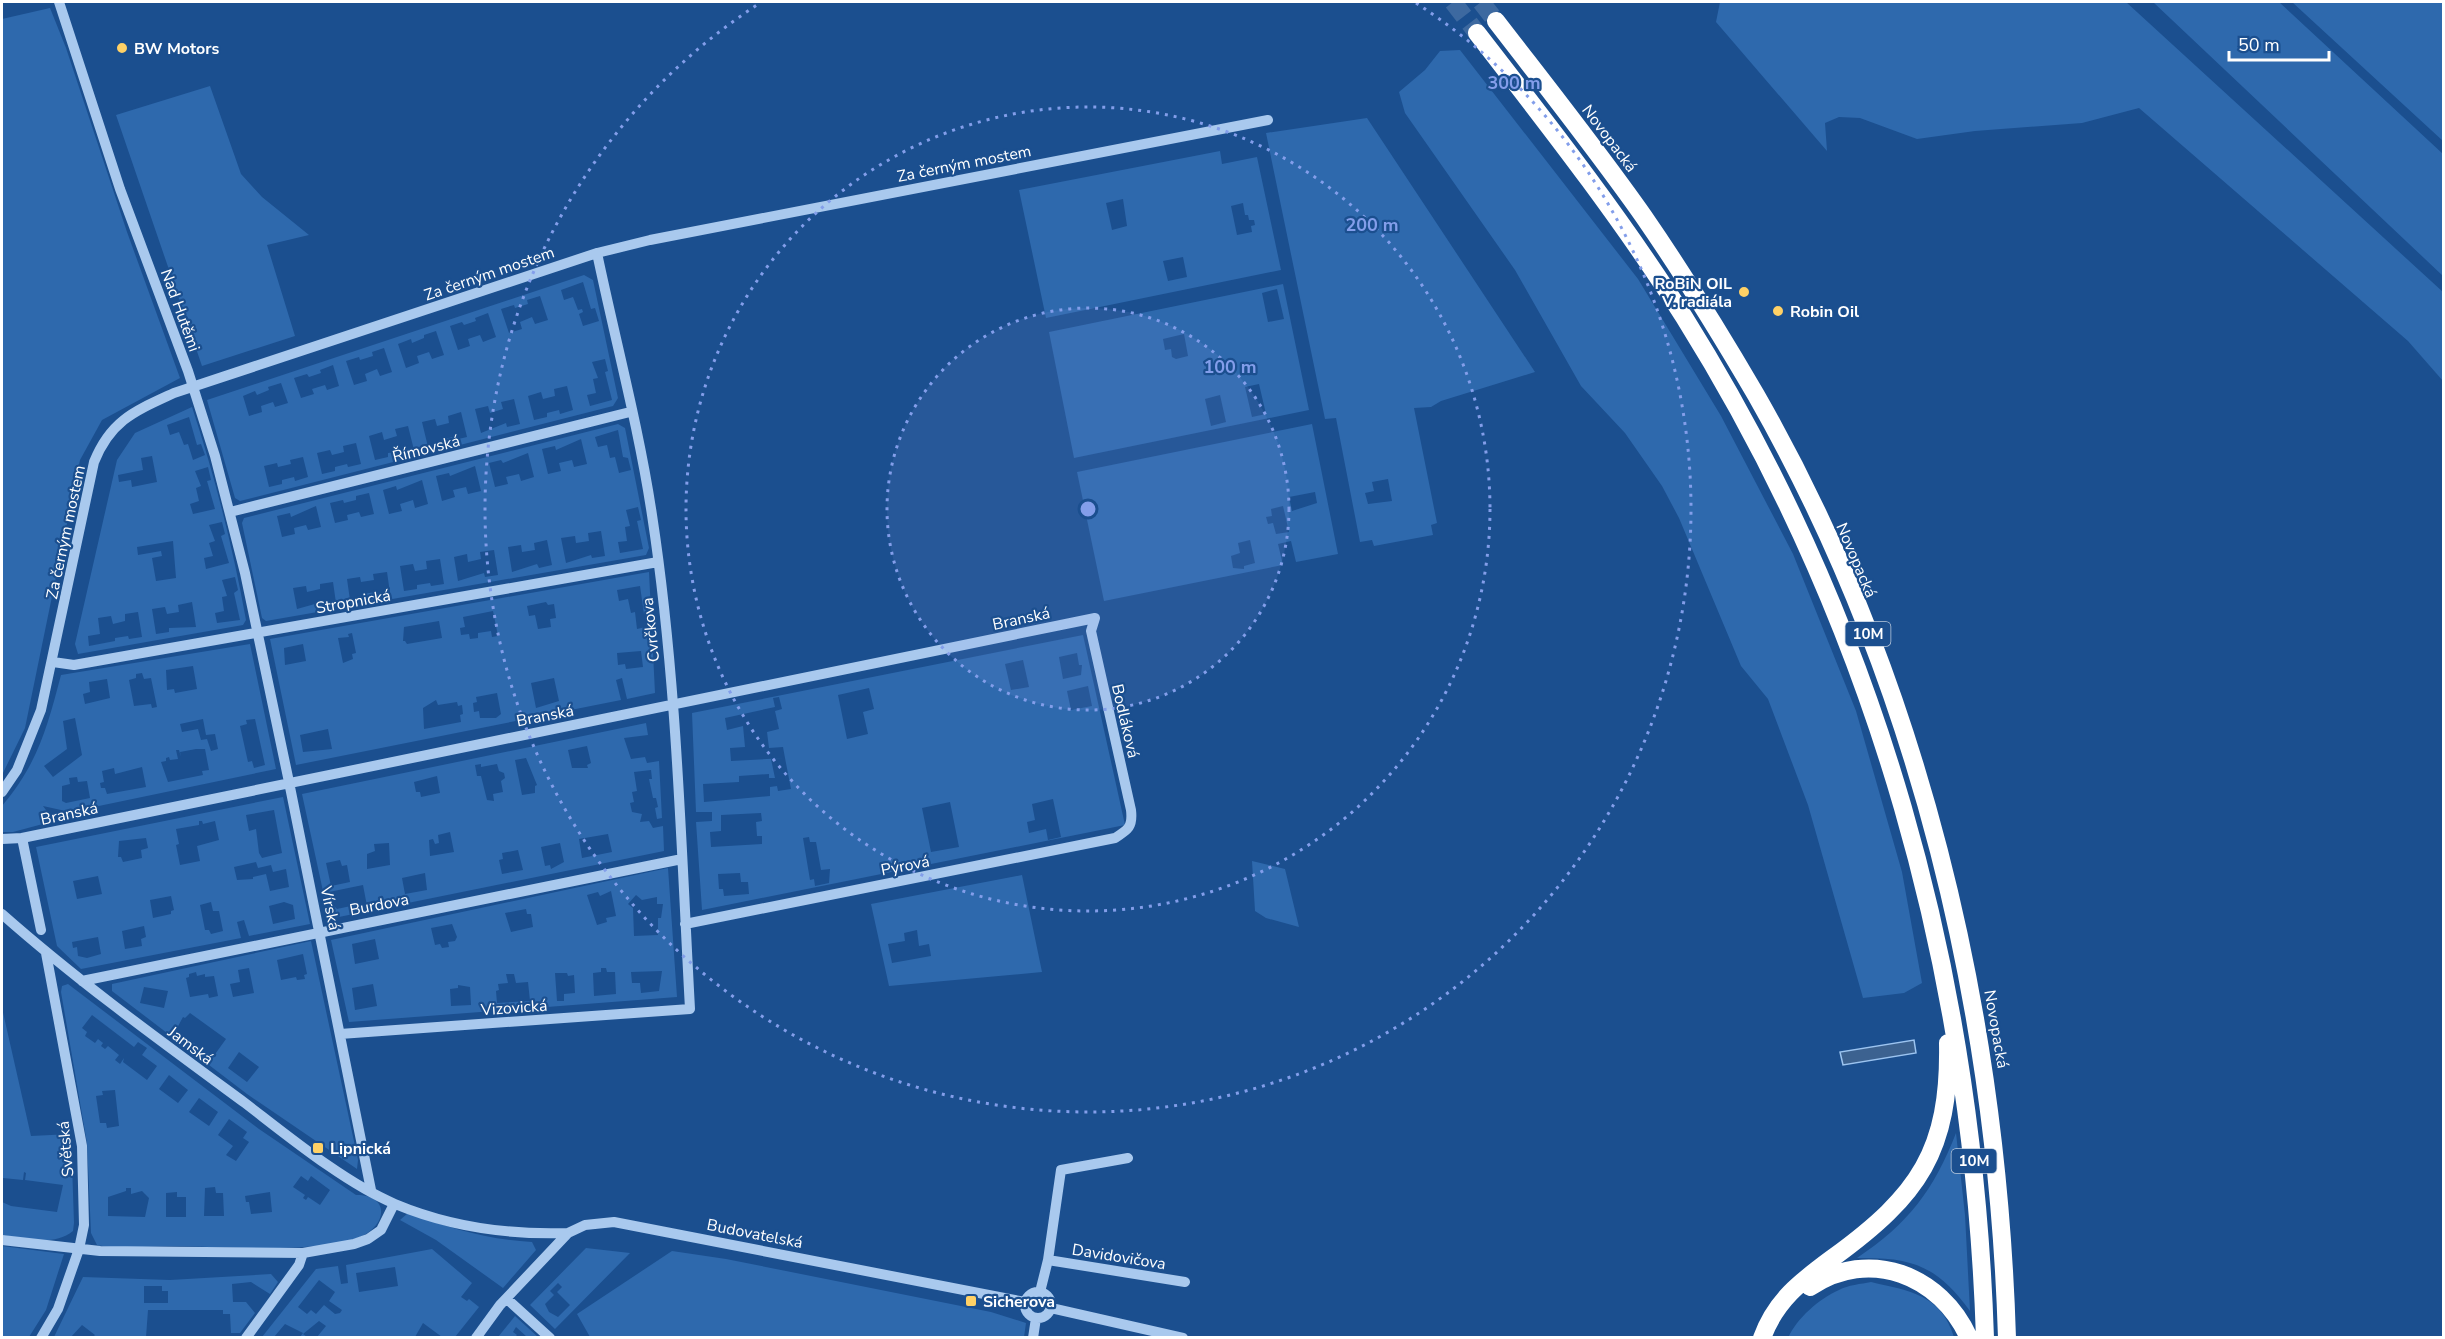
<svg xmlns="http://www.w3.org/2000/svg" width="2445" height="1339" font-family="'Nunito Sans',sans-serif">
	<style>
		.green { fill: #2e69ad; fill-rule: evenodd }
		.water { fill: #3c6290; stroke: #9cc4f0; stroke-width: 1.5 }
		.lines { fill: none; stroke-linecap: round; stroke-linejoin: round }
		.highway-tunnel { stroke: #3d69a0; stroke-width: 18; stroke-dasharray: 18 9; stroke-linecap: butt }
		.minor { stroke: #a9c9ee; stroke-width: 10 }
		.highway { stroke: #fff; stroke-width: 18 }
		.ring { fill: none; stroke: #839eea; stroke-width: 3; stroke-dasharray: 3 6 }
		.poi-dot { fill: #ffd166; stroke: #1b4f8f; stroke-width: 2 }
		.labels { text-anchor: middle; stroke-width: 4.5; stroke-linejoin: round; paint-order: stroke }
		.shield { fill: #1b4f8f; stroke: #bbcadd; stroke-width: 1.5 }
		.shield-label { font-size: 15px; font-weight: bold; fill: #fff }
		.poi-label { font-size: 16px; font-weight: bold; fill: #fff; stroke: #1b4f8f; text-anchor: start }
		.street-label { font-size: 16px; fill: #fff; stroke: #1b4f8f }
		.centre { fill: #839eea; stroke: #1b4f8f; stroke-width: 3 }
		.ring-label { font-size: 18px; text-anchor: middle; font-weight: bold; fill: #839eea; stroke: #1b4f8f; stroke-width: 4.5; stroke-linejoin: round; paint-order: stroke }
	</style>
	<rect width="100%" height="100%" fill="#1b4f8f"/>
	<path class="green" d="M1720,2H2126L2443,292V381L2408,341L2139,108L2082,123L1975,131L1917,139L1860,118L1839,117L1825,123L1827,151L1716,22Z
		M2153,2H2279L2443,154V276Z
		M2292,2H2443V141Z
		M50,8L66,48L127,232L180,378L102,420L80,460L25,728L3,773L2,19Z
		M1460,50L1638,279L1721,416L1793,554L1856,711L1902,872L1922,983L1904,993L1863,998L1808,805L1768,699L1741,666L1679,518L1662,486L1625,433L1581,386L1515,270L1405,113L1399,92L1425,70L1440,51Z
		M210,86L241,174L262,197L309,235L267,245L295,336L202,366L116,115Z
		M1367,118L1535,372L1441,401L1431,407L1414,408L1437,523L1431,525L1433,535L1374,546L1372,540L1360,542L1336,418L1325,419L1266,133ZM1388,479L1392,501L1368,504L1365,493L1374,491L1372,482Z
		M1220,151L1222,164L1257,157L1281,270L1046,318L1019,190ZM1123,199L1127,226L1112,230L1106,203ZM1243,203L1245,215H1248L1249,220H1254L1255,225L1251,226L1252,232L1237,235L1231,206ZM1183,257L1187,277L1168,281L1163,261Z
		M584,275L593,280L618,398L613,406L240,501L235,498L207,400ZM583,282L591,309L595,308L599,321L583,326L579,314L583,312L582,309L578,310L573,297L564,300L561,290ZM540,296L548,320L535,324L532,317L520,322L522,329L509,333L501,309L514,305L515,308L528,304L527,300ZM488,313L496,337L483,342L480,335L468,339L470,346L458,350L450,326L462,322L464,325L476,321L475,318ZM436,331L444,355L432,359L429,352L417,356L419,363L406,368L398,344L411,339L412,343L424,338V335ZM384,348L392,372L380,376L377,369L365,374L367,381L354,385L346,361L359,357L360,360L373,356L372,352ZM605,359L608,371L605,372L612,400L590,406L587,395L596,393L593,379L598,378L592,362ZM333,365L339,386L327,390L325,385L312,389L314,394L301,398L294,378L307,374L309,377L321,373L320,370ZM281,383L288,403L275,407L273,402L261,406L262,412L249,416L243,396L255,391L257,395L269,390L268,387ZM567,386L573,410L560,414L559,410L547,413V417L534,420L528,396L541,392L543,399L555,396L554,389ZM514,399L520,424L507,427L506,423L481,433L475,409L488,406L490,413L503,409L501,402ZM461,412L467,437L454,440L453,437L441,440V444L428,447L422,422L435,419L437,426L449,423L448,416ZM408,426L414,450L388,453V457L375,460L369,436L382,432L384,440L397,436L395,429ZM356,443L361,464L348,467L347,464L335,467V471L322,474L317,453L330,450L332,455L344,452L343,446ZM303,457L308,477L295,481L294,477L282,480V484L269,487L264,466L277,463L278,467L291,464L290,460Z
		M1283,284L1309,410L1074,458L1049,332ZM1277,289L1284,319L1268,322L1262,293ZM1184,334L1188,356L1176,359L1172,357L1171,349L1165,350L1163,339ZM1259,384L1266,414L1252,417L1245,387ZM1220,395L1226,422L1211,426L1205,399Z
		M192,407C215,477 233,548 246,620L243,625L78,654L75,644L117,460L135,433ZM189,417L197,445L201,444L205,455L193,460L188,444L184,445L179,432L170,435L167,425ZM152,456L157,482L132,487L131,480L119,482L118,475L143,470L141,458ZM208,467L211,480L207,481L215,509L193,514L190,504L199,501L196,488L201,486L195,471ZM222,522L225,534L221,536L229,563L206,569L204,558L213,556L209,543L215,541L209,525ZM173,541L176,578L156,581L152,558L162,556L161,551L138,555L137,547ZM235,577L238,590L234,593L240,620L217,623L215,613L224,611L222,597L227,596L222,580ZM192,602L196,627L169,628V632L156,634L152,609L165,607L167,614L179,612L178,605ZM138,612L142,637L129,639L128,636L115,638V641L89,646L88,636L100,634L98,618L111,616L113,624L125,621V614Z
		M618,424L625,428L649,548L646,555L266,621L262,618L242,523L244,518ZM618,430L623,457L628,458L631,470L619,473L615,457L610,458L607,445L598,447L595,437ZM581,439L587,464L574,467L572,460L559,463L561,471L548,474L542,449L555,446L556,450ZM528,453L534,477L521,481L519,474L506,477L508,484L495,487L489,463L501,460L503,463ZM475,466L481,491L468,494L466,487L453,490L455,497L442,501L436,476L449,473L450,476ZM422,480L428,504L415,508L413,500L400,504L402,511L389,514L383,490L396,486L397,490ZM369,493L374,514L361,517L359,512L347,515L348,520L335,523L330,503L343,500L344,503L356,500V496ZM316,506L321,527L308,530L306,525L294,528L295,534L282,537L277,516L290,513L291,517ZM638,507L641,520L637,521L643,549L620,553L618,542L627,541L625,527L630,526L626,510ZM601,531L605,556L592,558L591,555L566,563L561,538L575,536L576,543L589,541L588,533ZM547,540L552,565L539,568L537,564L512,572L508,547L521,545L522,552L535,550L534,543ZM494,550L498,575L485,577L484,573L458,581L454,557L467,554L468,562L481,559L480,552ZM440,559L444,584L431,586L430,583L417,585V589L404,591L400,566L413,564L415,571L427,569L426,561ZM387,572L390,593L377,596L376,592L363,594L364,598L350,600L347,579L360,577L361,582L374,580L373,574ZM333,582L336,603L323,605L322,602L297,609L293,588L306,586L307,592L320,589V584Z
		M1312,424L1338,554L1296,562L1291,541L1278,544L1283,565L1104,601L1077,472ZM1315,492L1317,503L1292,511L1289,497ZM1283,506L1289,532L1276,534L1273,523L1268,524L1266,517L1272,516L1271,509ZM1250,540L1255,563L1244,566V569L1233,568L1231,556L1240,553L1238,543Z
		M649,572L655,693L627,699L622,678L616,680L621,700L296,765L270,639ZM640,586L644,614H648L650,626L637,629L635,612L631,613L628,599L619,601L617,590ZM546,602L548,605L554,604L556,618L550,619L551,627L538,629L535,615L529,616L527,606ZM493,611L498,636L492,637L491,631L478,633V638L470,639L469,634L461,635L460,628L465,627L463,617ZM439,621L442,638L407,644L405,641H403L404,627ZM352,633L356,653L352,654L353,659L343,663L338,638L349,637L348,634ZM303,644L306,661L285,665L284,648ZM641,651L643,667L626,669L625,664L618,665L617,653ZM554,678L559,701L536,708L531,683ZM497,693L501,714L496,718H480L479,711L474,712L473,703L477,702L476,697ZM436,700L438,705L457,702L458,706L462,705L463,714L460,715L461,722L424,729L423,708ZM328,729L332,749L303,752L300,735Z
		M1083,635L1125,825L702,910L696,822L712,821V812H696L692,713ZM1077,653L1079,665H1082L1081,675L1063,679L1059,657ZM1023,660L1029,687L1011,690L1005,664ZM1088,686L1092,706L1071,710L1067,691ZM869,688L874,709L863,712L868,734L847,739L838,695ZM779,697L782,709L775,711L779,729L767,732L769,748L783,747L785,758L731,761L730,748L745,747L743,726L727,730L725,718L775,707L773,698ZM785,758L791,789L778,791L777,786L770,787V796L704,802L703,784L739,782V776L769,774V778H775L771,759ZM1053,799L1061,837L1048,840L1046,829L1029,833L1027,822L1035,820L1032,804ZM950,802L959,847L931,852L922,808ZM761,813L762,821L756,822L757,836H762V844L711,847L710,832L721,831V815ZM809,837L810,842H816L821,870L830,869L829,883L815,886L814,879L810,880L803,838ZM740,873L741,882H748L749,894L724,896L723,889H719L718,874Z
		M250,644L276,769L70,812L43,806L54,821L13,832H2V806C38,763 47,728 61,675ZM193,666L197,689L175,693L174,689L167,690L166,670ZM142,673L144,679L151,678L157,707L152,708L151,704L134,706L129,680L136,678V674ZM107,679L110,698L85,704L83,694L90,692L89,682ZM75,718L82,755L53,777L44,766L67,749L63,721ZM203,719L206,735L215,734L218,749L211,751L207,739L201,740L198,729L182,732L180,724ZM255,719L265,765L254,768L252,761L248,762L240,726L247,724L246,720ZM196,749H205L209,770L202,771L203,775L168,782L161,762L166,761V758L169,757L170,760L178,759L176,750H179L181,757L180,752ZM142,767L146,787L107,794L105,788H101L100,783L104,782L102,771L114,768L115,774ZM77,777L78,782L87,781L90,798L66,803L62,801V786L70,784L69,778Z
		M646,723L648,735L624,738L631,759L645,757L647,763L659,761L662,818L657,819L655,808L658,807L656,798H653L649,779H652L651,770L634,772L637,791L632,792L634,802L630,803L632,812L642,814L640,822L649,821L653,828L663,826L664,851L329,919L302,794ZM587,746L591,763L587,765L588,768H572L568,750ZM526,758L537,785L535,786V793L522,795L515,760ZM481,764V767L497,764L499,771L504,773L505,778L501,781L503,792L493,794L494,801L487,800L481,776H477L475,765ZM437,776L440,793L421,797L420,792H416L414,782ZM450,832L454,852L430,856L429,840L433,839L435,844L439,843L438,835ZM608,834L612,852L582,858L579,839ZM389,843L390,865L367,869V854L375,851L374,844ZM560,843L564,862L551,869L550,865L545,866L541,847ZM518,850L523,870L502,874L499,860L503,859L502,853ZM340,860L342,866L347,865L350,882L331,886L326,863ZM425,873L427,890L405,894L402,878ZM363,885L367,906L360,908V904L337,909L331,903L329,892Z
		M283,797L310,924L249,936L244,920L237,922L241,938L81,969L57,946L36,847ZM274,810L282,853L262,858L259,853L256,829L249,831L246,815ZM199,821H202L203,824L215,821L219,840L197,846L200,861L180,865L176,845L179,844L176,829L199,825ZM146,838L148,848L141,850L142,858L123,862L121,857H118L119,841ZM256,862L258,868L271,865L273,872L286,869L289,887L270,891L266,874L253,877V879L237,880L234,867ZM98,876L102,894L77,899L73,881ZM171,896L174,910L171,911V914L153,918L150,900ZM211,902L213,911H219L223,931L211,934L209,930H205L200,905ZM284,902L293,905L295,919L273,924L269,906ZM144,926L146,937L141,939L142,946L125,949L122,931ZM98,937L101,954L87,958L78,956L77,947L73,948L72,942Z
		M1252,861L1285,869L1299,927L1266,918L1255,911Z
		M668,868L677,997L349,1022L331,940ZM611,891L616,916L606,918L607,922L597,925L587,895L598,892L600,896ZM636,895L642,900L657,897V904H663L661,918H658V935L634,936L633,908L628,904ZM526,909L527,914H531L533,927L511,932L505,913ZM452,924L457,937L455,941L448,942L449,947L442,948L440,944L435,945L431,928ZM375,939L379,959L355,964L352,944ZM601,968H606L607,972H615L616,994L594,996L593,973L601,972ZM662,971L659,991L641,993L640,983H632L631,972ZM555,973H567L568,976L574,975L575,993L564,994V1001H557ZM506,974H514L516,983L528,982L530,1001L497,1003L496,991L499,990L498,984L508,983ZM373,984L377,1006L355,1010L352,988ZM458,985L470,987L471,1005L451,1006L450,989L458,988Z
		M1022,875L1042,972L889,986L871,904ZM917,930L919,946L929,944L931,956L892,963L888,944L905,941L904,933Z
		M311,941L358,1160L357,1169L247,1094L112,991V984ZM303,954L307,974L304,975L305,979L297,980L296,977L281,980L277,960ZM249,968L254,993L233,997L230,984L240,982L238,970ZM196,972L197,976L205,974V977L214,976L218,996L209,998L208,994L190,997L186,978L189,977V974ZM144,987L168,991L164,1008L140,1003ZM190,1013L226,1039L213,1057L176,1030L183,1017L185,1018ZM239,1052L259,1067L247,1082L228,1068Z
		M68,984L259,1129L356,1195C390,1195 387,1224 362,1236C321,1255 218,1246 170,1246C147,1246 120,1250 97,1245L91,1233L87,1143L61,992L62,986ZM92,1015L134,1047L138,1042L147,1048L142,1055L157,1066L147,1080L123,1062L124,1058L120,1064L115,1060L119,1055L108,1046L105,1049L101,1046L103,1043L98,1039L95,1043L85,1036L87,1032L82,1028ZM169,1075L188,1090L178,1103L159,1089ZM115,1090L119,1126L107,1128L106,1123H100L96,1096L103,1095L102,1091ZM199,1098L218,1112L209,1126L189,1112ZM229,1119L247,1132L243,1138L249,1142L236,1161L226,1155L233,1146L218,1135ZM301,1176L308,1181L311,1176L330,1190L320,1205L308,1197L306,1200L303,1198L305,1195L293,1187ZM215,1187L216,1193H223L224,1216H204L205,1188ZM126,1188H131V1194L142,1191L149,1198L145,1217L108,1216V1197L126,1191ZM177,1192V1197H186V1217H166V1193ZM270,1192L272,1212L251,1214L249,1202H246L245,1196Z
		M2,1008L31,1136L71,1134L74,1223L73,1231C53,1247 25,1238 2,1235V1202L11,1206L57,1212L63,1185L25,1180L26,1173L24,1172L23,1180L3,1178L2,1185Z
		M1956,1133L1965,1215L1970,1311C1937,1266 1913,1257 1857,1258C1908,1224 1934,1190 1956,1133Z
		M408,1213C448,1228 490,1240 532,1242L536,1250L503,1288L436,1240L400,1220Z
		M2,1246L64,1254L46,1310L29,1337H2Z
		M586,1248L630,1253L555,1329L530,1305ZM558,1283L562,1287L557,1292L570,1305L558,1317L549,1312L545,1304L554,1295L550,1291Z
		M432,1249L472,1283L461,1297L467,1301L469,1299L479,1307L455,1337H442L423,1323L415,1337H317L326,1326L319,1321L303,1334L307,1337H300L303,1333L285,1324L274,1337H262L316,1269L338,1266L341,1284L348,1283L346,1265ZM395,1267L398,1286L359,1292L356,1273ZM319,1280L335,1292L329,1301L342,1310L340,1313L335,1314L324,1305L316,1314L311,1310L307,1314L298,1307Z
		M672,1251L726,1259L991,1312L1026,1323L1024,1337H590L577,1314Z
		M271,1274L278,1282L270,1294L251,1282L232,1284L233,1302H246L255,1313L240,1333H231L230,1314H223V1310H148L146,1337H93L95,1335L82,1325L71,1337H54L83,1277L170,1280ZM144,1286H162V1291H168V1303H144Z
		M1871,1282C1909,1291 1941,1294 1954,1337L1788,1338C1797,1318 1819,1299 1839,1290C1848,1285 1861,1284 1871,1282Z
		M515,1316L538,1337H527L516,1327L513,1332L517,1335L515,1337H498Z"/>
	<path class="water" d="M1914,1040L1916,1053L1843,1065L1840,1052Z"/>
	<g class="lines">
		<path class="highway-tunnel" d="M1453,2L1477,33
			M1481,2L1496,21"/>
		<path class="minor" d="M59,2L120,189L188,371L215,456L245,573L289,782L371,1190
			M230,512L630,412
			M53,662L74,665L658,562
			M2,792L17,770L41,710L94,462C111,420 135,411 174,393L597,253L650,240L1268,120
			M22,838L41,930
			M2,839L22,838L1095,618L1091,631L1131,810C1133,827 1128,830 1115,838L685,924
			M2,914C79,982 162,1042 245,1103C288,1136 345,1183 395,1204C450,1227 509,1235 568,1233
			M82,981L682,859
			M340,1034L690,1009C681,845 677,678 652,515C639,428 615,339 597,253
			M2,1240L100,1251L303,1253L354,1244L368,1239L381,1230L394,1204
			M1048,1260L1185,1282
			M1025 1305a13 13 0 1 1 26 0a13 13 0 1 1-26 0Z
			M1040,1292L1048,1260L1061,1170L1128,1158
			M507,1299L550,1338
			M1051,1308L1183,1338
			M41,1338L58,1309L79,1249L84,1225L82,1146L46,953
			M246,1338L299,1265L303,1253
			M476,1338L500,1305L568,1233L585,1225L614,1222L1025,1302
			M1033,1338L1036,1318"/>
		<path class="highway" d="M1496,21C1546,86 1597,150 1644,217C1684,275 1721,335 1756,395C1919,680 1997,1011 2007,1338
			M1477,33C1549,126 1621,218 1684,317C1878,627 1973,974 1985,1338
			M1810,1287C1869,1247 1941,1275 1969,1338
			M1762,1338C1776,1299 1803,1280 1834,1257C1919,1195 1950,1151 1948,1043"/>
	</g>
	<circle cx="1088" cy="509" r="201" fill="#839eea" fill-opacity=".12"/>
	<g class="ring">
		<circle cx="1088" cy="509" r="201"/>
		<circle cx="1088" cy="509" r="402"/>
		<path d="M1416 3A603 603 0 1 1 760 3"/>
	</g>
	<g class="poi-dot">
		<circle cx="122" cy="48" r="6"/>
		<circle cx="1744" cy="292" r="6"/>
		<circle cx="1778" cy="311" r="6"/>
		<rect x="312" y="1142" width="12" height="12" rx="3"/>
		<rect x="965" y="1295" width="12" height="12" rx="3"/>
	</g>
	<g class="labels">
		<g class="shield">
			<rect x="1845.5" y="622" width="45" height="24" rx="4.5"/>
			<rect x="1951.5" y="1149" width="45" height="24" rx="4.5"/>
		</g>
		<g class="shield-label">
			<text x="1868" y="639">10M</text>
			<text x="1974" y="1166">10M</text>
		</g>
		<g class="poi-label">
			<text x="134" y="54">BW Motors</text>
			<text x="1732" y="289" text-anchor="end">RoBiN OIL<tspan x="1732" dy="18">V. radiála</tspan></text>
			<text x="1790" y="317">Robin Oil</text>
			<text x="330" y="1154">Lipnická</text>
			<text x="983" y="1307">Sicherova</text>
		</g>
		<g class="street-label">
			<text transform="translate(1610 138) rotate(53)" y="6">Novopacká</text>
			<text transform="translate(964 163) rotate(-11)" y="6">Za černým mostem</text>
			<text transform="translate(489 273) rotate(-19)" y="6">Za černým mostem</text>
			<text transform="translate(181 310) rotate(70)" y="6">Nad Hutěmi</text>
			<text transform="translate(426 448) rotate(-14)" y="6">Římovská</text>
			<text transform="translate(65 532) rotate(-78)" y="6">Za černým mostem</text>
			<text transform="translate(1857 560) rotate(67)" y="6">Novopacká</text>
			<text transform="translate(353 601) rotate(-10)" y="6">Stropnická</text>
			<text transform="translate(1021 618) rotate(-12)" y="6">Branská</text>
			<text transform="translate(650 630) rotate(-96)" y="6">Cvrčkova</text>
			<text transform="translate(545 715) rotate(-11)" y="6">Branská</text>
			<text transform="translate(1126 721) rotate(77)" y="6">Bodláková</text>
			<text transform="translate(69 813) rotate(-12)" y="6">Branská</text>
			<text transform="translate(905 865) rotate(-11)" y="6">Pýrová</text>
			<text transform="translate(379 904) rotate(-11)" y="6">Burdova</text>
			<text transform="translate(331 908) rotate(78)" y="6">Vírská</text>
			<text transform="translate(514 1007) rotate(-4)" y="6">Vizovická</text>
			<text transform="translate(1997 1029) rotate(80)" y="6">Novopacká</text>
			<text transform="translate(191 1045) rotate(37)" y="6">Jamská</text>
			<text transform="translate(65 1149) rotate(-95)" y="6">Světská</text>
			<text transform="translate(755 1233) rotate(11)" y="6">Budovatelská</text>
			<text transform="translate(1119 1256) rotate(9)" y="6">Davidovičova</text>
		</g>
	</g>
	<circle cx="1088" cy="509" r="9" class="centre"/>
	<g class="ring-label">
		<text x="1514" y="89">300 m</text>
		<text x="1372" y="231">200 m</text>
		<text x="1230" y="373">100 m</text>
	</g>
	<rect width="2445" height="1339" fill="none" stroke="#ffffff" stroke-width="6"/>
	<path d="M2229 51v9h100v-9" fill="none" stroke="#ffffff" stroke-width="3"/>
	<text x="2238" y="51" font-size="18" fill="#ffffff" stroke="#1b4f8f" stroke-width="4.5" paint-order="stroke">50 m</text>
</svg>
